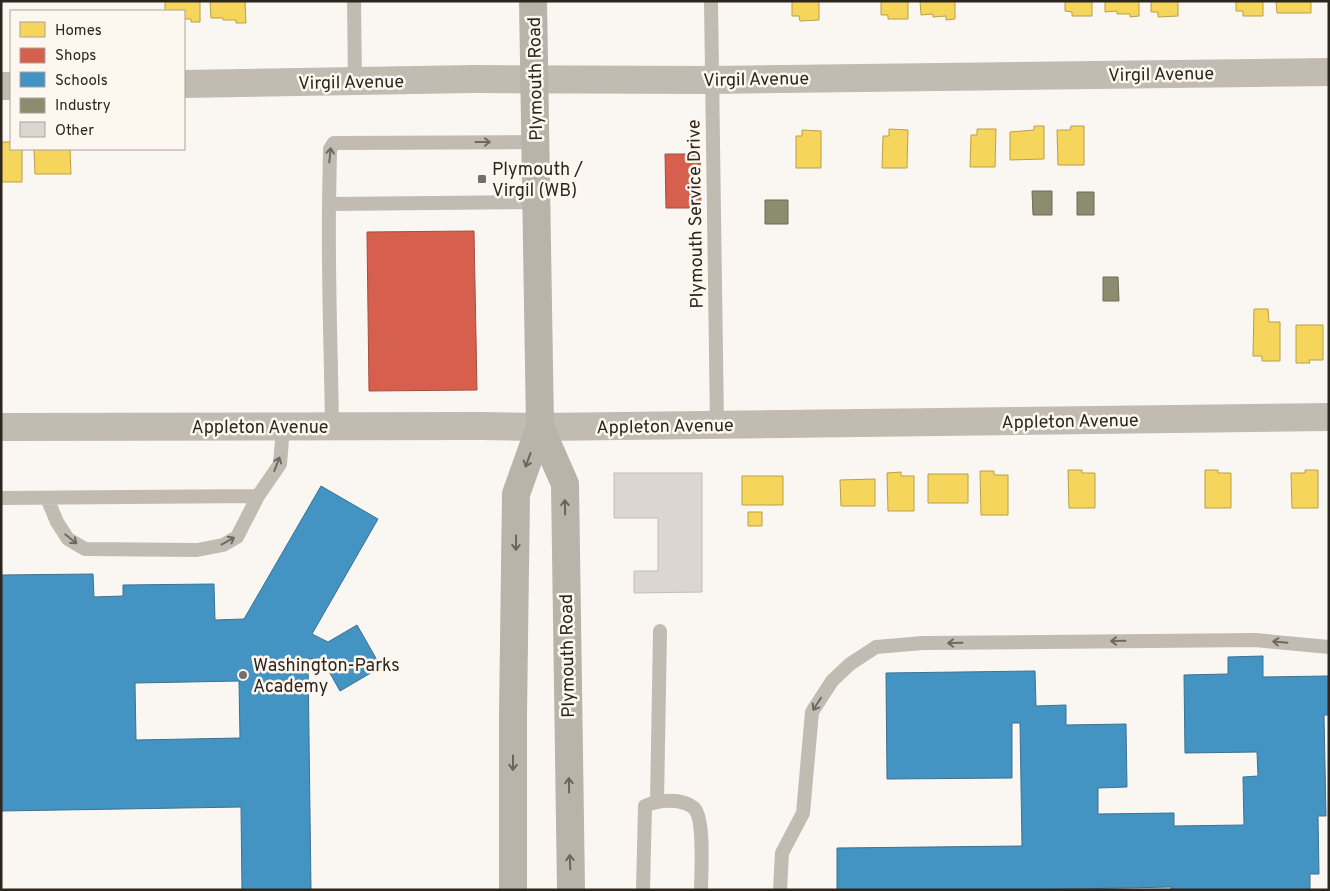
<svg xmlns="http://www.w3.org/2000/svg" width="1330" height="891" font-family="Overpass,sans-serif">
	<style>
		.homes { fill: #f6d55c; stroke: #b9a049 }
		.shops { fill: #d6604d; stroke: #a34f3f }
		.schools { fill: #4393c3; stroke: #3c7292; fill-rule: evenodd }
		.industry { fill: #8c8c6e; stroke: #6f6d56 }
		.building { fill: #dbd7d0; stroke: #c1bdb7 }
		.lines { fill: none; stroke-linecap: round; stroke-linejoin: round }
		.service { stroke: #c1bbb2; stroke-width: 14 }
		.minor { stroke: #c1bbb2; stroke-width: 28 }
		.primary { stroke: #b9b3a9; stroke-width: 28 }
		.oneway { stroke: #6f6961 }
		.oneway2 { stroke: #6b655d }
		.poi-dot { fill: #746f68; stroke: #fef7ef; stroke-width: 2 }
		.labels { text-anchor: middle; stroke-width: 5; stroke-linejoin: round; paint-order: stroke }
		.street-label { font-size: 18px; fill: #2c261e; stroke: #fef7ef }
		.poi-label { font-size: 18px; fill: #2c261e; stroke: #fef7ef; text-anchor: start }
	</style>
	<rect width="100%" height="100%" fill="#faf7f2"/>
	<path class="homes" d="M165,1H200V22H191V19H184V11H165Z
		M210,1H245L246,23H236V20H223V18H211Z
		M792,1H819V20L800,21L799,16H792Z
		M881,1H908V19H888V15H881Z
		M920,1H955V19L946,20V16L933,17V14L921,15Z
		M1065,1H1092V16H1072V12L1065,11Z
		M1105,1H1139V16L1130,17V14H1117V11L1105,12Z
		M1151,1H1178V16L1158,17V12H1151Z
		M1236,1H1263V16H1243V11H1236Z
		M1276,1H1311V13H1277Z
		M1034,126H1044V159L1010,160V132L1034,130Z
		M1071,126H1084V165H1058L1057,130H1070Z
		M889,129L908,130L907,168H882L883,136H889Z
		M977,129H996L995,167H970L971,135H977Z
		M802,130L821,131V168H796V136H802Z
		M1,142H11V149H22V182H1Z
		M34,149H70L71,174H35Z
		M1254,309H1268L1269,322H1280V361H1262V356H1253Z
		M1296,325H1323V360H1309L1310,363H1296Z
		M1068,470H1082V473H1095V508H1069Z
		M1205,470H1218V473H1231V508H1205Z
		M1305,470H1318V508H1292L1291,473H1305Z
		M980,471H994V475H1008V515H981Z
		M901,472V476H914V511H888L887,473Z
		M928,474H968V503H928Z
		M742,476H783V505H742Z
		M875,479V506H841L840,480Z
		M748,512H762V526H748Z"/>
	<path class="shops" d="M665,154H700L701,208H666Z
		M474,231L477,390L369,391L367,232Z"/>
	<path class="schools" d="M321,486L378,519L312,634L328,642L357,625L381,667L340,691L322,659H308L311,890H242L241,807L1,811V575L93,574L94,597L123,596V585L214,584L215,620L244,619ZM239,681L240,738L136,740L135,683Z
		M1263,656V677L1329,676V715H1324L1326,816H1318L1319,874H1310V890H1171V887L1024,890H837V848L1022,846L1020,723H1012V778L887,779L886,673L1035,671L1036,706L1066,705V725L1126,724L1127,787L1098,788V814L1174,813V826L1244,825L1243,777L1258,776L1257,752L1185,753L1184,675L1228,674V657Z"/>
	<path class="industry" d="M1032,191H1052V215H1033Z
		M1077,192H1094V215H1077Z
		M765,200H788V224H765Z
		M1103,277H1118L1119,301H1103Z"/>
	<path class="building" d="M614,473H702V592L634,593V571H658V518H614Z"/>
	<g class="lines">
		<path class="service" d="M354,1L355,82
			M711,1L717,425
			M329,204L330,149L334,143L536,142
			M332,427C331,352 328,278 329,204L537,202
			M1,498L258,496
			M47,498L57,522L68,539L85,549L197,550L223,545L237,537L258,496L280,464L283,427
			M657,802L660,631
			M643,890L645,806C655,801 665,800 676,801C683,802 689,804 694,808C705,819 701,873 701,890
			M780,890L782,853L803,813L812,712L832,681L850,664L876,647L923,643L1255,640L1329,647"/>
		<path class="minor" d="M184,84L474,79L712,80L1329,72
			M1,86H11
			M1,427L481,426L540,427L1329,417"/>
		<path class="primary" d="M540,427L565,484L571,890
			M513,890V715L516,494L540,427L533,1"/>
	</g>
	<defs><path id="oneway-shaft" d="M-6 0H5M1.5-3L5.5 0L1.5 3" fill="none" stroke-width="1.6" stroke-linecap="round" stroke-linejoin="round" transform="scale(1.25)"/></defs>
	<g class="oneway">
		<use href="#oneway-shaft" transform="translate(483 142)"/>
		<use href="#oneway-shaft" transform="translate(330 155) rotate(-84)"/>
		<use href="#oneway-shaft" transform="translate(277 464) rotate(-69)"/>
		<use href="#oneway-shaft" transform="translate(71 539) rotate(39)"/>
		<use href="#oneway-shaft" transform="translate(228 541) rotate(-29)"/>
		<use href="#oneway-shaft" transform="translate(1118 641) rotate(179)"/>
		<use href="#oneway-shaft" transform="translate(1280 642) rotate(-175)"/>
		<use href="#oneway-shaft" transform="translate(955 643) rotate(179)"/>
		<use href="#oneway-shaft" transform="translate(817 704) rotate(123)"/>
	</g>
	<g class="oneway2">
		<use href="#oneway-shaft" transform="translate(528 460) rotate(110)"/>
		<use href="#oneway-shaft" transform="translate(565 507) rotate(-91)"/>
		<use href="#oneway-shaft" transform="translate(516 543) rotate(91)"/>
		<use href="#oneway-shaft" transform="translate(513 763) rotate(90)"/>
		<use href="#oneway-shaft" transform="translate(569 785) rotate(-91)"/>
		<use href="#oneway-shaft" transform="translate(570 862) rotate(-92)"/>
	</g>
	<g class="poi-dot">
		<rect x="477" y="174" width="10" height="10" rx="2.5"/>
		<circle cx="243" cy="675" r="5"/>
	</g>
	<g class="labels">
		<g class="street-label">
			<text transform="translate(1161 74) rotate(-1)" y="6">Virgil Avenue</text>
			<text transform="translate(535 79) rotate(-91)" y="6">Plymouth Road</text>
			<text transform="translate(756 79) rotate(-1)" y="6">Virgil Avenue</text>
			<text transform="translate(351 82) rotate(-1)" y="6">Virgil Avenue</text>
			<text transform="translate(695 214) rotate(-91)" y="6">Plymouth Service Drive</text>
			<text transform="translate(1070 421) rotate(-1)" y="6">Appleton Avenue</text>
			<text transform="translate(665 426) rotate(-1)" y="6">Appleton Avenue</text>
			<text x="260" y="433">Appleton Avenue</text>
			<text transform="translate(567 656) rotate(-91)" y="6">Plymouth Road</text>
		</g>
		<g class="poi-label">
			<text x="492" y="175">Plymouth /<tspan x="492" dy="21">Virgil (WB)</tspan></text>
			<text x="253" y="671">Washington-Parks<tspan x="253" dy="21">Academy</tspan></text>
		</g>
	</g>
	<rect width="1330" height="891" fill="none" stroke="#2c261e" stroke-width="5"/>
	<rect x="10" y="10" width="175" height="140" fill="#fef7ef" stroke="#aaa39b"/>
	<rect x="20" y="22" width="25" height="15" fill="#f6d55c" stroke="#aaa39b"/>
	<text x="55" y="35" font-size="15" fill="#2c261e">Homes</text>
	<rect x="20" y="48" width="25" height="15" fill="#d6604d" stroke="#aaa39b"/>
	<text x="55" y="60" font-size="15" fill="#2c261e">Shops</text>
	<rect x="20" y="72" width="25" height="15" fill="#4393c3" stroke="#aaa39b"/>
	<text x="55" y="85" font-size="15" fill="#2c261e">Schools</text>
	<rect x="20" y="98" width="25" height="15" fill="#8c8c6e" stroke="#aaa39b"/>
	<text x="55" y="110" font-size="15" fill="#2c261e">Industry</text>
	<rect x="20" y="122" width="25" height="15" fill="#dbd7d0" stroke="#aaa39b"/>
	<text x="55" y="135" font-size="15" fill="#2c261e">Other</text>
</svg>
